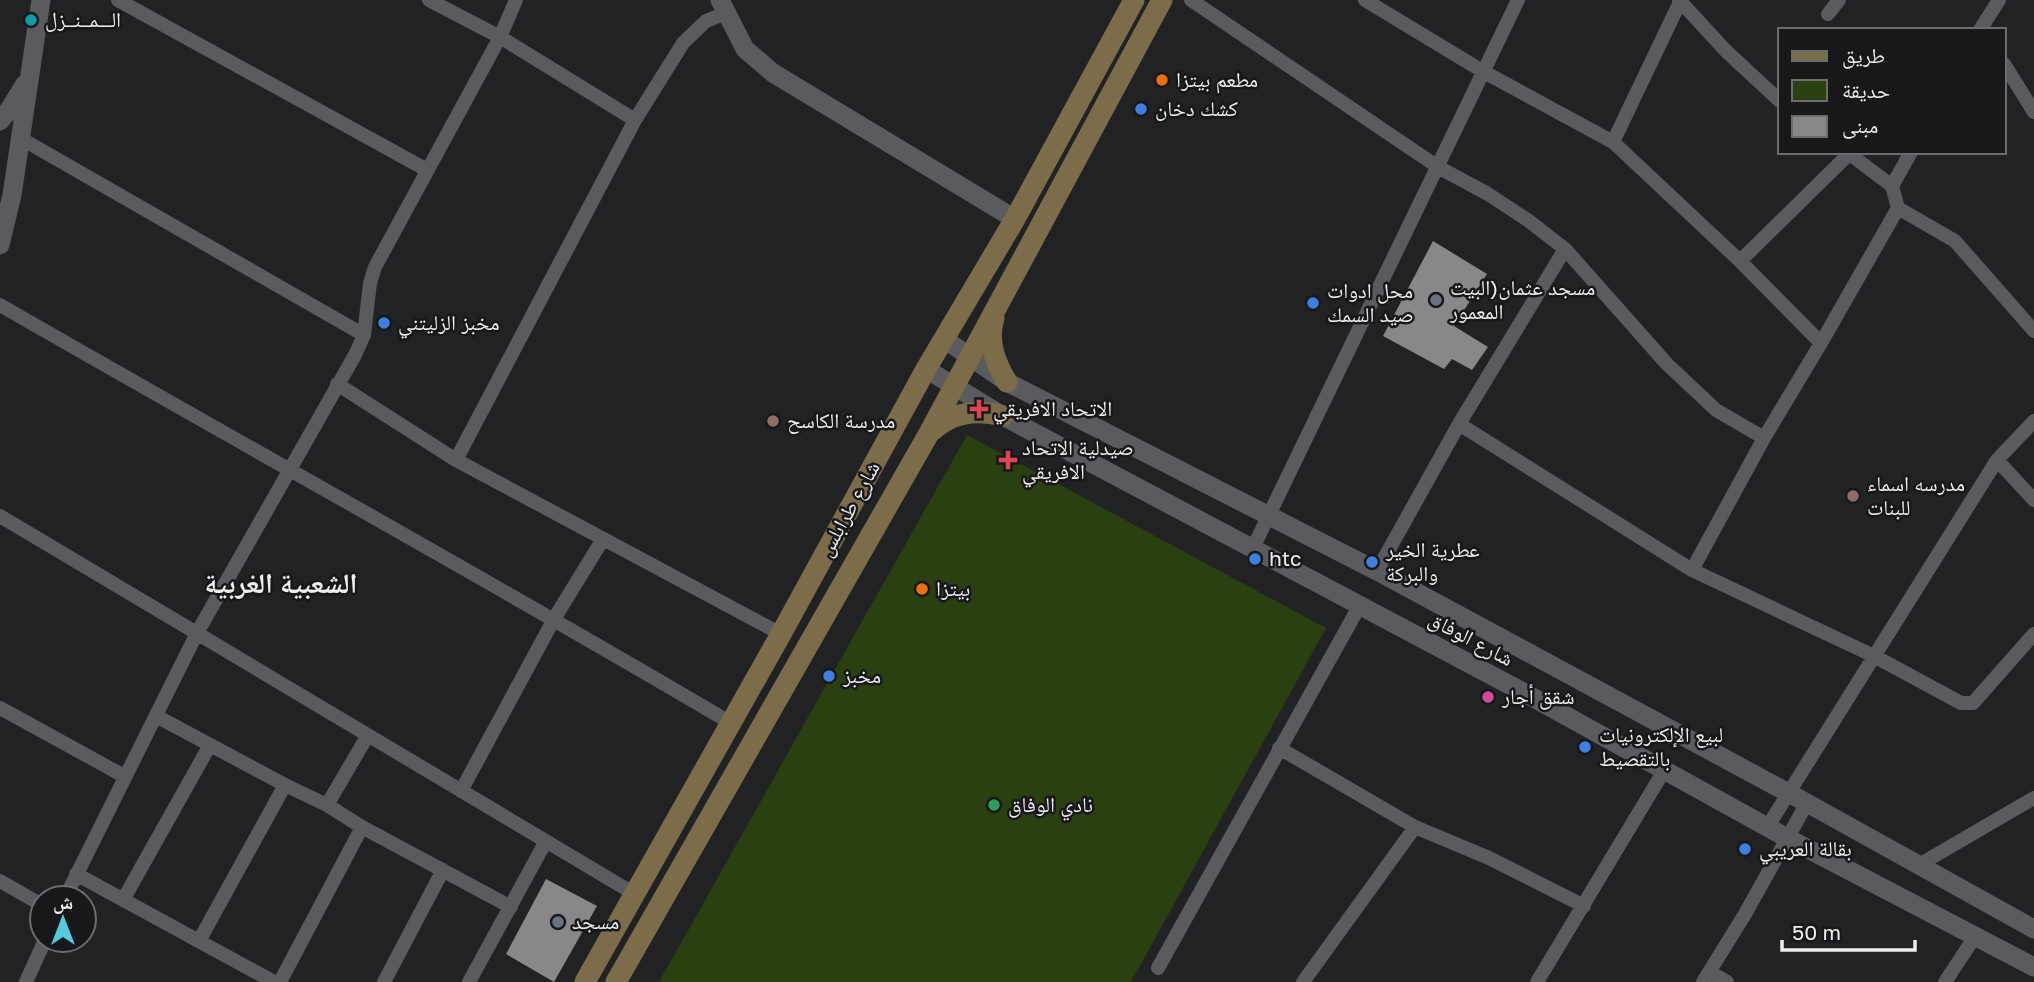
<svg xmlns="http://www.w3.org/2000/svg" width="2034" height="982" font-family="'Golos Text','Noto Naskh Arabic',sans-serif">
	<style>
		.green { fill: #2b4010 }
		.building { fill: #89878a }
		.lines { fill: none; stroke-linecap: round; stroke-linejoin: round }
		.minor { stroke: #5a5b5e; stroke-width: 14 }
		.tertiary { stroke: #5a5b5e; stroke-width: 19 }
		.secondary { stroke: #7c6c49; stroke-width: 21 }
		.culture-dot { fill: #0f9aa8; stroke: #18181b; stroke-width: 2.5 }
		.food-dot { fill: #e8710a; stroke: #18181b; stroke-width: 2.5 }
		.shop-dot { fill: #3f7fe0; stroke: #18181b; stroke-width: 2.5 }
		.worship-dot { fill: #6b7280; stroke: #18181b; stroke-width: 2.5 }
		.health-dot { fill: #e0444e; stroke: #18181b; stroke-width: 2.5 }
		.education-dot { fill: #8d6e63; stroke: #18181b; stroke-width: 2.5 }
		.hotel-dot { fill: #d1479c; stroke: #18181b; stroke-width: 2.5 }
		.leisure-dot { fill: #2e9e5b; stroke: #18181b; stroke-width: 2.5 }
		.labels { text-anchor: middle; stroke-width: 5; stroke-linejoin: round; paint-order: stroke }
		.poi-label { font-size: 21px; fill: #ededef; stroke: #18181b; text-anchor: start }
		.street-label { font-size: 21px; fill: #ededef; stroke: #18181b }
		.district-label { font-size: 28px; font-weight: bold; fill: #ededef; stroke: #18181b }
	</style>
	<rect width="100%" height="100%" fill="#212224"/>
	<path class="green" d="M967,435L1326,628L1131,982H659Z"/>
	<path class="building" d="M1433,241L1487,274L1454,326L1488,347L1472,370L1452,359L1444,369L1383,336Z
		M546,879L597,906L554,982L506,954Z"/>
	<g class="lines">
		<path class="minor" d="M118,0L427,170
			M429,0L500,37L635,120
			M1191,0L1438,167L1488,194L1529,221L1565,249L1667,364L1716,410L1764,438
			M1365,0L1484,72L1613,142L1740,261L1821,343
			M1679,0L1726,51L1780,101
			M1828,14L1839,0
			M1980,30L1999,0
			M2004,64L2034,112
			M20,138L364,335
			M1613,142L1680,2
			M1847,152L1892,186
			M1898,208L1955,241L2034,331
			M1740,261L1849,154
			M0,305C243,445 489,580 731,723
			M337,384L456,460L781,634
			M1459,424L1692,570L1874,656L1961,703H1973L2034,634
			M456,460L635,120L683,43L706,21L726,13
			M1997,460L2034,500
			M0,516L633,893
			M1252,550L1518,0
			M1692,570L1764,438L1821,343L1898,208L1892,186L1911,152
			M1377,571L1459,424L1565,249
			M0,708L124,776
			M156,716L285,785L327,805L362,827L511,907
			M1279,748L1415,827L1489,858L1584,906
			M461,791L554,619L603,539
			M327,805L368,735
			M1768,826L1997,460L2034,421
			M1917,866L2034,798
			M76,874L274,982
			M0,881L42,905
			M65,898L197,633L355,355L364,335L370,283L375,267L500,37L516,0
			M123,900L210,745
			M199,941L285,785
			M1158,968L1360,605
			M1710,972L1727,982
			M26,982L45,940
			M280,982L362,827
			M384,982L443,870
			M469,982L546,841
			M1303,982L1415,827
			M1537,982L1665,769
			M1703,982L1745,914L1807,803
			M1945,982L1976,935"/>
		<path class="tertiary" d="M720,0L745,49L773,73L1015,219
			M0,121L9,110L25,84
			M0,245L12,195L41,0
			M944,339L1007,382L1377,571L1807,803L2034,929
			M926,369L1003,416L1521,691L1789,839L2034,967"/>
		<path class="secondary" d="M994,318C987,341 995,362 1007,382
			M932,431C952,412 976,409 1003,416
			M585,982L781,634L926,369L1015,219L1134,0
			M616,982L928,435L1162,0"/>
	</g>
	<circle class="culture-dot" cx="31" cy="20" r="7"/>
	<g class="food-dot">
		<circle cx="1162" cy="80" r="7"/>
		<circle cx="922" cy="589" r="7"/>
	</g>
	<g class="shop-dot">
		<circle cx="1141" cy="109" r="7"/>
		<circle cx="1313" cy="303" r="7"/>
		<circle cx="384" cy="323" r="7"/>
		<circle cx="1255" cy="559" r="7"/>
		<circle cx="1372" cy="562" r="7"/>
		<circle cx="829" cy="676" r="7"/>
		<circle cx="1585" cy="747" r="7"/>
		<circle cx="1745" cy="849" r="7"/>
	</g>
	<g class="worship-dot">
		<circle cx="1436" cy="300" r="7"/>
		<circle cx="558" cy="922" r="7"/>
	</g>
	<g class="health-dot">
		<path d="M975.5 398.5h7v7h7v7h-7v7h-7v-7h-7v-7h7z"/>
		<path d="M1004.5 449.5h7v7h7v7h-7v7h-7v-7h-7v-7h7z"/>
	</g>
	<g class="education-dot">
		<circle cx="773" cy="421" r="7"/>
		<circle cx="1853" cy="496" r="7"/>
	</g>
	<circle class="hotel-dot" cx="1488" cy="697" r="7"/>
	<circle class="leisure-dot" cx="994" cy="805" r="7"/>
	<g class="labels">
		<g class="poi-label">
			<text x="45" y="27">الـــمــنــزل</text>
			<text x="1176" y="87">مطعم بيتزا</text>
			<text x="1155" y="116">كشك دخان</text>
			<text x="1450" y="295">مسجد عثمان(البيت<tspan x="1450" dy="24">المعمور</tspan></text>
			<text x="1327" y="298">محل ادوات<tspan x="1327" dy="24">صيد السمك</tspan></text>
			<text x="398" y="330">مخبز الزليتني</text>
			<text x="993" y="416">الاتحاد الافريقي</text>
			<text x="787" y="428">مدرسة الكاسح</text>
			<text x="1022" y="455">صيدلية الاتحاد<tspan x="1022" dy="24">الافريقي</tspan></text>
			<text x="1867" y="491">مدرسه اسماء<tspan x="1867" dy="24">للبنات</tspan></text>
			<text x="1386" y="557">عطرية الخير<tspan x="1386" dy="24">والبركة</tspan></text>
			<text x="1269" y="566">htc</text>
			<text x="936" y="596">بيتزا</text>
			<text x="843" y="683">مخبز</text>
			<text x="1502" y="704">شقق أجار</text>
			<text x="1599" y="742">لبيع الإلكترونيات<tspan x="1599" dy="24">بالتقصيط</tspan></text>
			<text x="1008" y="812">نادي الوفاق</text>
			<text x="1759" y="856">بقالة العريبي</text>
			<text x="572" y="929">مسجد</text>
		</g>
		<g class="street-label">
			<text transform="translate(849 509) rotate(-61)" y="7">شارع طرابلس</text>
			<text transform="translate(1471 639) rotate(28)" y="7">شارع الوفاق</text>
		</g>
		<g class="district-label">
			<text x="281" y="593">الشعبية الغربية</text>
		</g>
	</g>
	<rect x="1778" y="28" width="228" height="126" fill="#18181b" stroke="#6d6d70" stroke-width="2"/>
	<rect x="1792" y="51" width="35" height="10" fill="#7c6c49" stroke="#6d6d70" stroke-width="2"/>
	<text x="1842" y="63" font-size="21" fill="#ededef">طريق</text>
	<rect x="1792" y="80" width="35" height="21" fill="#2b4010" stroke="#6d6d70" stroke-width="2"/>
	<text x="1842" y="98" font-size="21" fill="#ededef">حديقة</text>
	<rect x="1792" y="116" width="35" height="21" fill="#89878a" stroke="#6d6d70" stroke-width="2"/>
	<text x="1842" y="133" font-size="21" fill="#ededef">مبنى</text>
	<g transform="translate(63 919)"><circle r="33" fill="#18181b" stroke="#6d6d70" stroke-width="2"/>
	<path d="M0-5L12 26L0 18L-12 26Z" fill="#53cbdc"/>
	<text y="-10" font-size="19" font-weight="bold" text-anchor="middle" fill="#ededef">ش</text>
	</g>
	<path d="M1782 940v10h133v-10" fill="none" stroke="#ededef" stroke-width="3.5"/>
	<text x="1792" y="940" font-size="21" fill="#ededef" stroke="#18181b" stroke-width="5" paint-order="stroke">50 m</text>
</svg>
